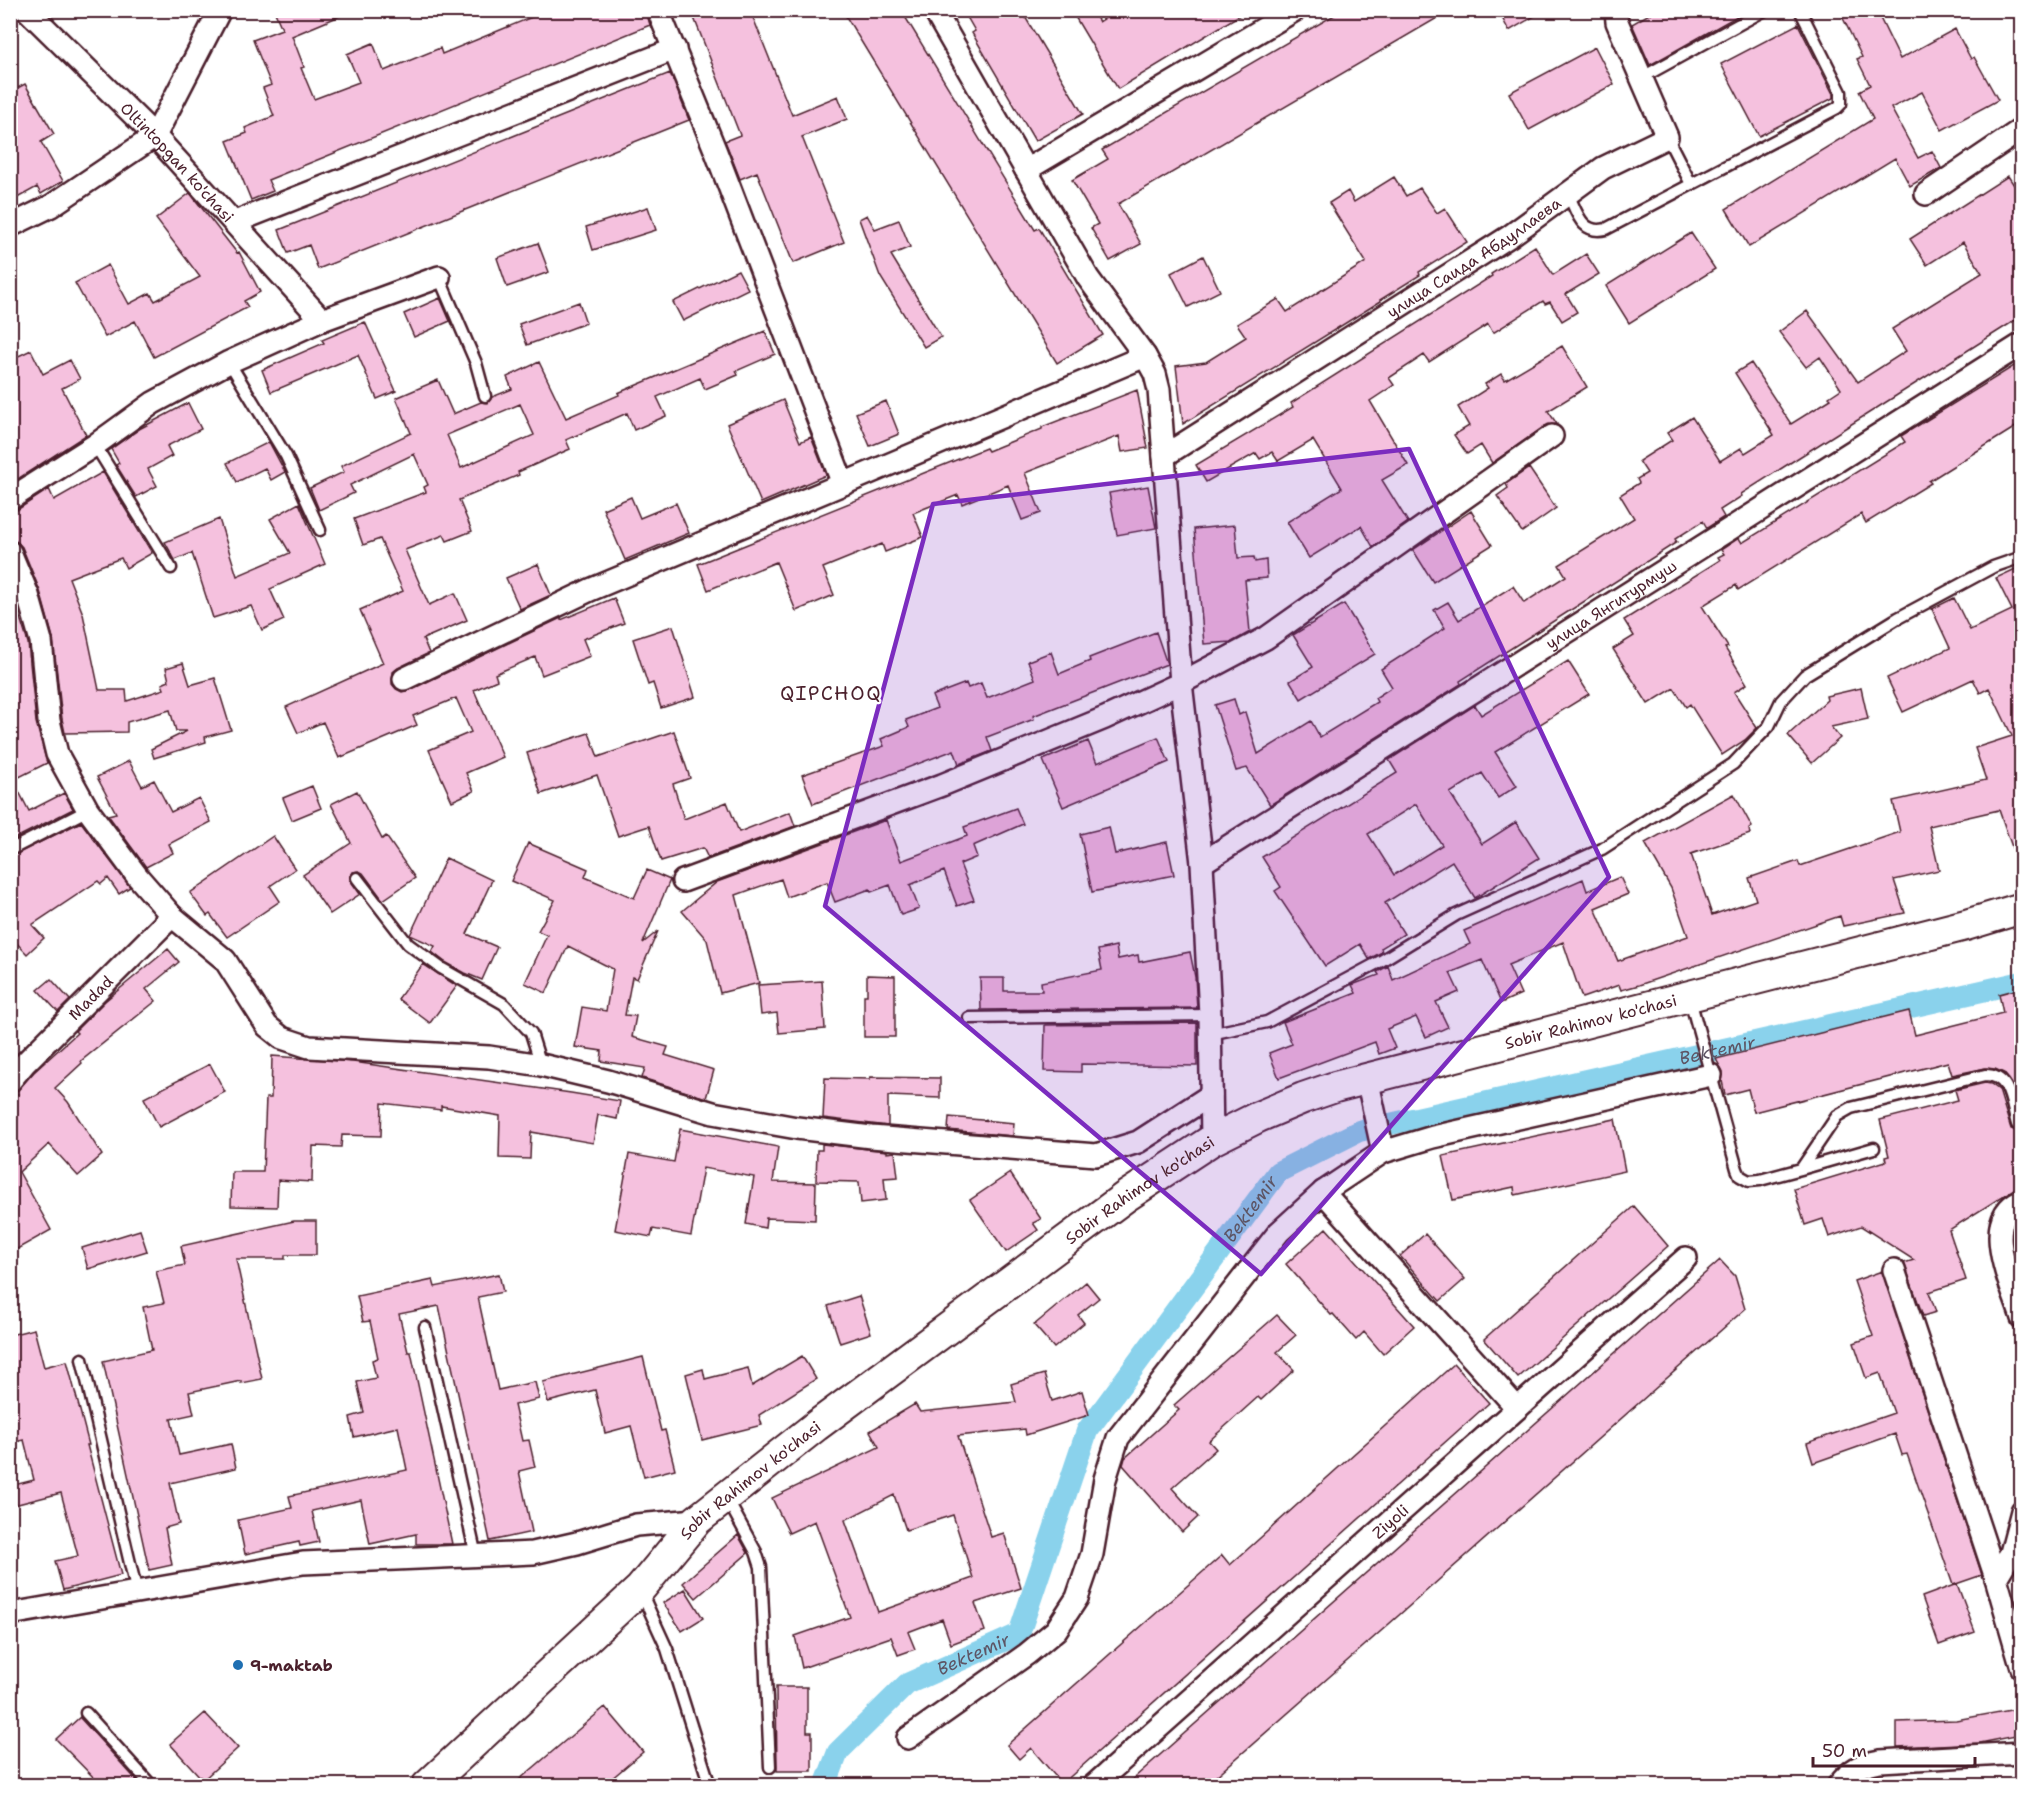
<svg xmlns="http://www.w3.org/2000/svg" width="2032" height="1796" font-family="'Shantell Sans',sans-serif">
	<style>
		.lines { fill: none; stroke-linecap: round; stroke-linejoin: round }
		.canal { stroke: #8ad2ec; stroke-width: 22 }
		.building { fill: #f5c1de; stroke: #4a1f2b; stroke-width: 1.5; fill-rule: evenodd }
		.lane-casing { stroke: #4a1f2b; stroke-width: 15 }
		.street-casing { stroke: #4a1f2b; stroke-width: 26 }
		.secondary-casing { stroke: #4a1f2b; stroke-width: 34 }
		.lane { stroke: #fff; stroke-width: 10 }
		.street { stroke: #fff; stroke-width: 21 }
		.secondary { stroke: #fff; stroke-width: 30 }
		.marked { fill: #7b2cbf; fill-opacity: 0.2; stroke: #7b2cbf; stroke-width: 4.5; stroke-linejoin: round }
		.poi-dot { fill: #1f6fb2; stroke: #fff; stroke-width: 2 }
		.labels { text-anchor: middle; stroke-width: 4.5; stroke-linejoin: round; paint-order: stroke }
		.street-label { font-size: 16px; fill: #4a1f2b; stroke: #fff }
		.poi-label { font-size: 16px; font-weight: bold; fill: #4a1f2b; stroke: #fff; text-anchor: start }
		.water-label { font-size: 18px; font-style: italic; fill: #5d5565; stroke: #fff }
		.quarter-label { font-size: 20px; letter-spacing: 1.5px; fill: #4a1f2b; stroke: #fff }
	</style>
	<rect width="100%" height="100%" fill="#fff"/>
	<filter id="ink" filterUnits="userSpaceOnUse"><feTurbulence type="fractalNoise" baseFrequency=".0167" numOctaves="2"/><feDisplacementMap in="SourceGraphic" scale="12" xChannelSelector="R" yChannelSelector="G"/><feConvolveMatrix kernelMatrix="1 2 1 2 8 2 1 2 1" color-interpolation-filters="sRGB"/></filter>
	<g filter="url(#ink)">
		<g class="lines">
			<path class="canal" id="s1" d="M825,1786L838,1752L907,1684L1019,1634L1087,1431L1278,1172L1359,1131L2022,982"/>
		</g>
		<path class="building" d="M274,10H354L292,36L304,67L301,68L314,99L359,82L347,54L373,43L384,71L440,48L442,54L549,10H646L650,25L268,180L273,191L251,200L227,141L247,133L245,128L274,116L263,88L271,85L253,40L282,29Z
			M691,10H750L792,115L838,96L847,119L802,137L844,242L793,263L757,172L740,179L725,141L740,135Z
			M842,10H901L1035,230L1039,228L1103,335L1057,363Z
			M963,10H1021L1083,114L1035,141L972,33L975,31Z
			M1071,10H1092L1099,22L1118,10H1248L1118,89Z
			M1343,10H1451L1118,204L1141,244L1110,261L1091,228L1098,224L1072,180L1108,159L1102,150Z
			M1498,10H1545L1509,31Z
			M1656,10H1748L1650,65L1632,24Z
			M1839,10H1876L1900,59L1955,29L1971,59L1974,57L1998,100L1942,130L1922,92L1891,108L1918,158L1932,151L1941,168L1910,186L1895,158L1749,247L1726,209L1873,119L1859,91L1870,85L1857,59L1862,57Z
			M1798,24L1833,94V98L1759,136L1721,64Z
			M1595,47L1614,84L1529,130L1509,93Z
			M670,73L689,120L318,269L309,245L288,253L279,230Z
			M25,84L54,134L41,142L63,181L41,194L37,187L10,202V92Z
			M2008,176L2022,197V316L1741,494L1742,496L1720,510L1724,517L1707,528L1703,521L1675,539L1677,542L1460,681L1461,684L1270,805L1247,768L1236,771L1215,705L1234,699L1239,715L1245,712L1258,754L1311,721L1320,737L1377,702L1375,698L1392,687L1381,669L1445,628L1434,610L1448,602L1459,620L1513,586L1524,603L1566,576L1559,565L1634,518L1620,495L1639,483L1637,479L1647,473L1639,461L1672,440L1667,433L1692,417L1720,461L1741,448L1745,453L1774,435L1735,373L1751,363L1791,424L1831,399L1829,397L1841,389L1820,357L1806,367L1779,332L1807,311L1858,382L1906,351L1892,329L1982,273L1963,242L1927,265L1910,239Z
			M1394,177L1406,196L1420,188L1437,213L1445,208L1467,242L1419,272L1420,275L1380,300L1381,301L1183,424L1176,366L1206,362L1246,337L1237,324L1278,299L1287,312L1366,262L1329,203L1348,191L1354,202Z
			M190,193L237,253L239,252L260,292L244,301L248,307L154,357L135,321L105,337L75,283L108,265L129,304L150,293L155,301L200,277L156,219Z
			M648,207L656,230L593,250L586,227Z
			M867,215L875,229L899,220L910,247L891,255L941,337L924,347L880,276L859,219Z
			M1691,233L1715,269L1629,323L1606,286Z
			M538,243L549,272L507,287L497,258Z
			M1535,246L1553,275L1586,254L1599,274L1566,294L1577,312L1562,321L1550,302L1545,304L1543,301L1493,333L1488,324L1429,362L1424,355L1389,378L1394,385L1370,401L1408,465L1382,480L1408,522L1373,547L1361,526L1309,558L1287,522L1342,488L1313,440L1278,461L1272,452L1260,459L1256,453L1206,482L1196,465L1293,407L1291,403L1492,276L1491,274Z
			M1203,256L1220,291L1188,307L1171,273Z
			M738,270L748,289L683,321L673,302Z
			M440,298L450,321L414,337L404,314Z
			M579,302L586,323L527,345L519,324Z
			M365,322L396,391L377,399L358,355L271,392L262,370L324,343L322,340Z
			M765,331L775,354L736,371L738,375L705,389L700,378L657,397L666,416L634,430L627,413L566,440L570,449L518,472L519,475L459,500L472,531L447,541L444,535L405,550L429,605L455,593L467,620L423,639L429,653L398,668L393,672L392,684L396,689L402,692L410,690L561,618V620L614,598L624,623L583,639L590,656L542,675L535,657L495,674L497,680L474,690L503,757L466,773L474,791L452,801L429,750L471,732L456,698L413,716L417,725L339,758L323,722L298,733L286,707L383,663L360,610L403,591L380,539L363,545L354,519L426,492L424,487L428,485L414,454L350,485L354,493L319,510L310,488L344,472L341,466L411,433L396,398L438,380L453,414L481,402L488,403L492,397L512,389L507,377L539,362L566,418L619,395L618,393ZM520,404L534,435L461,468L447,435Z
			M1562,346L1587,387L1548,411L1557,424L1545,426L1492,463L1481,445L1467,454L1454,435L1469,426L1458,407L1488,388L1485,384L1501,374L1505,380Z
			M31,350L43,374L70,360L80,379L62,388L86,435L10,484V360Z
			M2022,361V423L1929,481L1931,483L1866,523L1861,514L1738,590L1736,585L1702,606L1728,647L1725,648L1747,684L1734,692L1757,728L1745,740L1722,755L1690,704L1686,707L1674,688L1648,704L1613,649L1634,636L1624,620L1720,560L1718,557L1724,554L1721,550L1739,538L1742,543L1905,442L1901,436Z
			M1137,390L1148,448L1122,452L1119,436L1025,473L1041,513L1022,520L1008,485L962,504L958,495L913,513L923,537L885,552L882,544L823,568L834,595L796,611L776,562L708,590L698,564L986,448L988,451L1042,429V427Z
			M783,400L800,442L811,437L826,475L761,503L727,424Z
			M886,401L899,434L870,446L856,413Z
			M188,403L201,429L167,446L172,456L148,469L157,486L136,497L116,465L119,463L111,449L141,428Z
			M269,442L285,472L271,480L265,468L237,482L227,463Z
			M1529,468L1556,508L1522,532L1497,496L1508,488L1506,484Z
			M103,472L152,553L126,568L121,558L69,578L83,614L99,690H126L127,701L164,689L162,684L169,681L166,668L183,663L190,685L215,678L231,730L205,737L206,742L154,758L151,749L187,731H176L170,710L127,722V732L65,733L62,719L53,638L40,591L22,547L17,542L10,539V512L17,510L49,489L54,500Z
			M1148,486L1156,528L1117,535L1109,493Z
			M631,497L640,518L676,503L689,533L625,560L603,509Z
			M299,503L325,564L270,589L284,620L262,630L251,606L213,618L192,553L175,560L165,542L219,519L237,576L290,553L270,519Z
			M1471,511L1492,545L1433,582L1413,550Z
			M1235,525L1238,558L1254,557L1255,562L1266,560L1267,578L1245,580L1250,632L1232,642L1204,644L1194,529Z
			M538,564L551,595L520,609L506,578Z
			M2022,566V866L2019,867L1999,810L1929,826L1939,870L1894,880L1905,913L1843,926L1840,916L1639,985L1621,990L1619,985L1582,998L1563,942L1508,965L1521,994L1501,1003L1482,960L1450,973L1459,992L1436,1002L1448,1027L1426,1037L1416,1017L1387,1029L1395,1048L1379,1054L1375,1042L1279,1078L1269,1053L1292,1044L1283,1022L1356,993L1352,985L1379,975L1377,972L1388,966L1393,980L1470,944L1464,931L1583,879L1587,891L1620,877L1628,894L1595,908L1618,961L1688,936L1671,888L1645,843L1734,794L1752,827L1749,829L1750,834L1691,854L1712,915L1756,900L1749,878L1798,861L1800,866L1900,832L1893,801L1986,780L1975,748L2012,736L1989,688L1980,693L1973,679L1903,712L1887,678L1950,648L1932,609L1954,598L1970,630L2012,610L1996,578Z
			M10,586L28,643L36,722L47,763L13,780L29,811L64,793L73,809L10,841V740L14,738L10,718Z
			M1344,604L1375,654L1301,699L1290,681L1313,667L1293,635Z
			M673,626L695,697L661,708L653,683L648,685L633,639Z
			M1156,632L1167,664L1033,716L1034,719L987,737L992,751L959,764L954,750L813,804L802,775L884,746L881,739L909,727L906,720L937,708L932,696L966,683L968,688L981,683L987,698L1035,679L1028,661L1051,652L1059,674L1090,661L1089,658Z
			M1568,661L1589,694L1495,752L1517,786L1498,798L1482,773L1450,793L1482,844L1516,822L1539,858L1475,898L1452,861L1385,903L1404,934L1381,948L1382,952L1369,959L1360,944L1325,966L1275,891L1281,887L1262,857L1397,773L1389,760L1475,705L1481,715ZM1416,804L1442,845L1394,875L1368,834Z
			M1861,688L1868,719L1831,727L1840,738L1812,763L1788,735L1827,700L1826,696Z
			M674,731L690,778L673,784L684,819L727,802L739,832L790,812L795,826L708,858L703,848L661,861L649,826L618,836L597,775L541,794L527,753L589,733L598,757Z
			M1158,737L1169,762L1063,807L1043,760L1088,741L1097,763Z
			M129,761L142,786L154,780L171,812L199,798L211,822L169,844L173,853L146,867L108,815L116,813L97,777Z
			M312,786L321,808L292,820L283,798Z
			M357,791L382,839L386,836L415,878L383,900L363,873L359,871L353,872L350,880L360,894L330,914L303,875L351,843L331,804Z
			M1016,808L1023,824L973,846L977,857L960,864L974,900L957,906L944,871L910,885L919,909L901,915L890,885L871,892L870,889L835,902L827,882L787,897L781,879L736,895L759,983L720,993L707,940L682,911L717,882L886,820L901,861L967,836L964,827Z
			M81,822L130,887L119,894L108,878L101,884L98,881L32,925L44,938L27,954L10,936V857Z
			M1109,827L1115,854L1167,842L1174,875L1092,892L1080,834Z
			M273,836L295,869L270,886L280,901L227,937L210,914L207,916L190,893Z
			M528,843L588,869L585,877L634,898L647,870L670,880L643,943L658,931L637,979L632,977L625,1015L636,1016L632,1037L668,1047L665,1055L714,1070L706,1098L642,1078L645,1068L601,1061L602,1051L575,1047L582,1007L606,1011L613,969L568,946L546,993L525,983L547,935L538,931L555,900L511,881Z
			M446,858L492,880L467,934L497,947L482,980L465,973L445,962L432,952L435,946L410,935Z
			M1116,946L1118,959L1138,955L1139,962L1190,952L1195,977L1197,1008L981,1010L980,978H1004V991H1042L1041,982L1102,970L1098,950Z
			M168,949L179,962L146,989L156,1001L81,1061L82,1063L55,1088L68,1102L102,1155L78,1176L49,1144L19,1172L51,1230L10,1253V1101L18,1094L16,1092L34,1072L77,1033L75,1031L105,1001Z
			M423,964L457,986L430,1023L398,999Z
			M867,975L895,976V1037H864V995H867Z
			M51,979L70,1000L58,1012L38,990Z
			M822,981L825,1029L779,1033L777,1013L761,1015L758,985Z
			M2022,988V1111L2015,1089L2004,1073L1995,1069L1986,1068L1952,1075L1948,1062L1754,1112L1748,1089L1725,1095L1722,1081L1723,1072L1716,1059L1909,1011L1915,1035L2003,1013L1999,994Z
			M1197,1023V1066L1081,1064V1072L1044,1071L1045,1025Z
			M272,1056L353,1062L571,1093L620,1101L617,1119L598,1115L593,1143L531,1132L530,1159L499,1158L500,1116L441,1106V1110L382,1103L381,1136L342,1135L341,1147L313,1146L312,1182L278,1180L277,1207L231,1206L232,1172H263L266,1098H271Z
			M210,1064L225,1092L159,1127L144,1098Z
			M870,1077L940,1078V1098L888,1096V1126L823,1118L825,1078L870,1079Z
			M1985,1083L1991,1084L1999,1090L2011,1129L2016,1131L2022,1130V1184L1949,1230L1966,1280L1929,1292L1936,1312L1923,1316L1904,1263L1914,1260L1861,1226L1829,1237L1823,1219L1805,1225L1794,1189L1886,1161L1885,1157L1889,1156L1880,1120L1958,1100L1955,1090Z
			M949,1117L1014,1123L1013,1136L948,1130Z
			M1615,1119L1625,1171L1515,1195L1514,1187L1453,1200L1443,1156Z
			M680,1129L778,1147L773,1182L816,1183L815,1220L766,1218L765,1228L746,1224L754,1177L703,1168L691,1236L653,1229L651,1237L615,1230L629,1154L674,1162Z
			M822,1144L887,1151V1153L895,1152L898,1177L884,1178L886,1200L861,1203L859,1182L816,1181L817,1150H822Z
			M1010,1173L1041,1219L1033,1223L1038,1230L1006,1252L970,1200Z
			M1634,1206L1668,1246L1518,1378L1484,1339Z
			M294,1221H316V1255H285V1259H236L262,1379L241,1383V1381L189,1392L194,1414L171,1419L179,1455L231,1444L236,1468L170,1483L179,1524L165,1528L172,1565L149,1570L103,1361L152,1350L143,1307L164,1303L156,1271L185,1265L181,1246Z
			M1326,1228L1414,1326L1383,1354L1364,1332L1356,1340L1333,1314L1331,1315L1286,1264Z
			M140,1230L147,1251L88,1269L82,1248Z
			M1425,1234L1465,1279L1440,1301L1400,1256Z
			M1720,1260L1735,1276L1745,1309L1337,1670L1206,1785H1126Z
			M1882,1271L1982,1575L1953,1585L1907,1454L1902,1455L1895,1434L1813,1463L1807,1443L1894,1413L1880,1373L1866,1378L1854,1343L1873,1336L1854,1281Z
			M499,1274L503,1292L478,1297L498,1390L535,1382L539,1399L514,1405L522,1441L529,1440L535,1467L519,1471L532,1532L490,1541L439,1306L399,1314L408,1352H411L452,1544H416V1534L370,1544L361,1500L312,1511L319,1542L300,1546L299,1542L245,1554L238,1520L292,1508L289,1496L407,1470L398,1427L354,1437L350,1417L364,1413L357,1382L376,1378L372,1360L378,1358L370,1321L363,1322L357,1296L433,1280L435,1287Z
			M1086,1282L1099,1298L1078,1315L1084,1323L1054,1348L1034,1325Z
			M859,1296L871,1333L840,1343L828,1306Z
			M1277,1315L1296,1335L1277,1352L1294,1370L1261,1400L1258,1397L1209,1441L1216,1449L1172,1488L1198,1517L1182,1532L1123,1465L1125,1458L1179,1410L1174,1405Z
			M34,1329L44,1367L67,1361L89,1445H87L121,1575L63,1590L55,1561L78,1556L61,1493L10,1506V1486L34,1480L24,1440L10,1443V1335Z
			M802,1356L816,1379L759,1415L762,1425L702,1440L686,1374L703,1369L705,1379L748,1368L752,1386Z
			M643,1357L661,1431L665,1430L675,1469L644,1477L631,1426L605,1433L595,1390L548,1402L543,1382Z
			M1454,1364L1489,1403L1062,1784L1031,1748L1019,1759L1007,1745L1222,1555L1230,1565Z
			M1044,1374L1052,1401L1082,1391L1089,1415L1026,1435L1025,1429L958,1436L991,1537L1004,1533L1021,1588L975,1603L985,1631L951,1644L942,1619L908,1632L915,1649L898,1655L891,1637L802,1668L795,1636L850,1617L815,1521L789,1533L772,1498L879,1447L870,1431L915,1404L920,1412L1016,1402L1011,1384ZM894,1495L906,1530L953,1515L973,1578L878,1612L845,1520Z
			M738,1535L748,1553L696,1598L683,1583Z
			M1957,1584L1975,1632L1939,1645L1922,1597Z
			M685,1589L703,1618L682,1631L663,1603Z
			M776,1687H807V1732H812V1771H777Z
			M605,1707L643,1752L604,1785H513Z
			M2016,1709L2021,1735L1980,1743L1897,1747V1722L1956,1720Z
			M205,1713L238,1748L203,1780L170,1744Z
			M80,1717V1718L141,1785H101L56,1739Z"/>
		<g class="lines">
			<g class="lane-casing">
				<path id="lane" d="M1641,78L1765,10
					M1667,137L1691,184
					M1568,194C1577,212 1581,235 1606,229L1837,108L1841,104V92L1800,10
					M439,277L476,363L485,396
					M229,362L286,456L320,530
					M95,445L171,568
					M10,850L88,810
					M357,878L408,944L441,968L504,1004L531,1033L541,1065
					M1689,996L1737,1169L1740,1176L1749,1181L1760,1180L1801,1169L1837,1116L1851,1108L1985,1075C2011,1075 2011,1104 2017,1124
					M969,1018L1210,1015
					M1210,1034L1267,1022L1381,961L1456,915L1602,849L1733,764L1769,726L1781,701L1805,675L1898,618L1993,567L2022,557
					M1801,1169L1874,1148
					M425,1327L476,1556
					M82,1359L137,1593
					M727,1499L756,1552L761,1567L770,1767
					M641,1592L667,1649L710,1786
					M86,1713L152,1786"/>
			</g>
			<g class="street-casing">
				<g id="street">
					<path id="s2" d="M27,10L155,136L322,320"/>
					<path d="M934,10L1088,278L1145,356L1155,374L1159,390L1181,683L1202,863L1210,1015L1212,1140"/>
					<path d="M1026,170L1295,10"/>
					<path d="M1926,194L2022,129"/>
					<path d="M235,222L675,49"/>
					<path d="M10,226L51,206L155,136L220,10"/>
					<path id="s3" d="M1164,456L1510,236L1603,168L1667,137L1617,22L1616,10"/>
					<path d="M843,484L1145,356"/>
					<path d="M10,499L95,445L153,403L229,362L322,320L439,277"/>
					<path d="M10,552L28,595L41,641L49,721L57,754L88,810L137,876L172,916L225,960L267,1026L282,1038L309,1047L489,1057L541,1065L608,1081L713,1113L797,1128L871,1137L1096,1155L1138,1142L1211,1095"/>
					<path d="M404,679L590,590L843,484L716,152L658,10"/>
					<path id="s4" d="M1202,863L2022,344"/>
					<path d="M683,881L942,785L1105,718L1181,683L1266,638L1552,436"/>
					<path d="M1367,1078L1383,1152"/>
					<path id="s5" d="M10,1081L25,1063L172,916"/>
					<path d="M1323,1192L1517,1408"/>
					<path d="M2022,1200C1978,1218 2012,1286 2022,1318"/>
					<path d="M1894,1270L1996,1578"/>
					<path d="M2022,1511L2011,1553L1996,1578L2022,1668"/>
					<path d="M10,1614L303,1563L533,1553L577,1543L636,1525L697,1520"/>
					<path d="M908,1738L1027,1654L1056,1630L1077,1598L1092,1554L1105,1479L1118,1438L1279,1232L1323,1192L1383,1152L1433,1137L1711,1075"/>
					<path id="s6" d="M1093,1786L1686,1258"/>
					<path d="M1838,1786C1852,1768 1859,1765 1880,1761L2022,1753"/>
				</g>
			</g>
			<g class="secondary-casing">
				<g id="secondary">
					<path id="s7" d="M427,1786L640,1589L697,1520L816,1426L1125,1197L1177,1163L1212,1140L1258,1117L1303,1098L1335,1087L1966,925L2022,908"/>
				</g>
			</g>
			<use href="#lane" class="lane"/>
			<use href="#street" class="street"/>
			<use href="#secondary" class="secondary"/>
		</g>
	</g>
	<path class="marked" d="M1409,449L1609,877L1261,1274L825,906L933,504Z"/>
	<circle class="poi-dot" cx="238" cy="1665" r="6"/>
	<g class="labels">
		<g class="street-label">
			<text dy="6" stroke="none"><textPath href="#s2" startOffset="214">Oltintopgan ko'chasi</textPath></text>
			<text dy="6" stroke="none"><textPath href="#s3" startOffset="368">улица Саида Абдуллаева</textPath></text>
			<text dy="6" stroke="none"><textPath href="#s4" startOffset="484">улица Янгитурмуш</textPath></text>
			<text dy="6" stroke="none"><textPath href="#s5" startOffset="116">Madad</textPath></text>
			<text dy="6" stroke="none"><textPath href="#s7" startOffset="1418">Sobir Rahimov ko'chasi</textPath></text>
			<text dy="6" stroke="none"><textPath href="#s7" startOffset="932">Sobir Rahimov ko'chasi</textPath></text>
			<text dy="6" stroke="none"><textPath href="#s7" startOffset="446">Sobir Rahimov ko'chasi</textPath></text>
			<text dy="6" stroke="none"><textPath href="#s6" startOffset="398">Ziyoli</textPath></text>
		</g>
		<g class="poi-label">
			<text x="250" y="1671">9-maktab</text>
		</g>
		<g class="water-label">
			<text dy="6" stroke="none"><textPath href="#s1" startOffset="1250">Bektemir</textPath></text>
			<text dy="6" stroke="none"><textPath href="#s1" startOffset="746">Bektemir</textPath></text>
			<text dy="6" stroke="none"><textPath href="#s1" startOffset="206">Bektemir</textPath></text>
		</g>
		<g class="quarter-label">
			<text x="831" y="700">QIPCHOQ</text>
		</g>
	</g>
	<rect width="2032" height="1796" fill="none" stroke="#fff" stroke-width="36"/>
	<rect x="18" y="18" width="1996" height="1760" fill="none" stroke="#4a1f2b" stroke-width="2" filter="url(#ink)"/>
	<path d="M1813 1757v9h162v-9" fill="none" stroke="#4a1f2b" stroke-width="3"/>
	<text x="1822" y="1757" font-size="18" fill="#4a1f2b" stroke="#ffffff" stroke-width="4.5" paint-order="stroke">50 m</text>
</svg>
